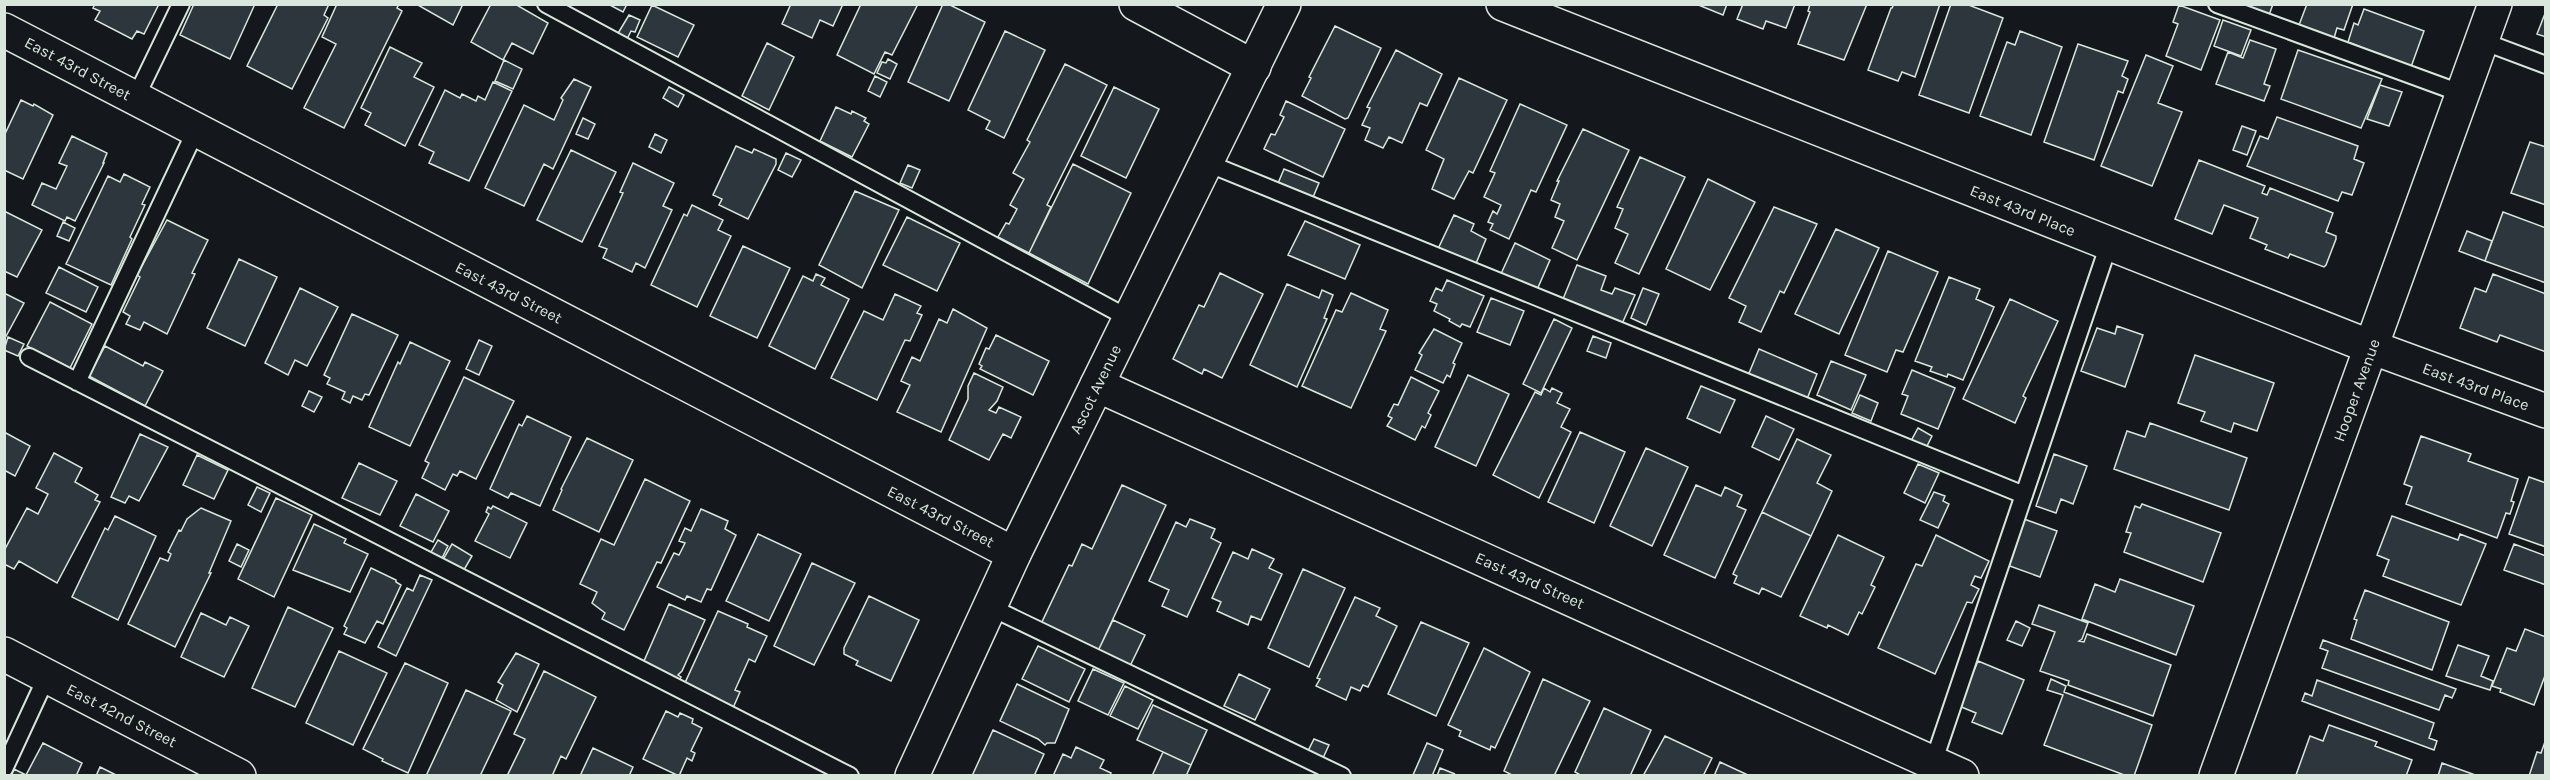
<svg xmlns="http://www.w3.org/2000/svg" width="2550" height="780" font-family="Karla,sans-serif">
	<style>
		.building { fill: #2c363c; stroke: #d8e6dc; stroke-width: 1.5 }
		.lines { fill: none; stroke-linecap: round; stroke-linejoin: round }
		.service-casing { stroke: #d8e6dc; stroke-width: 20 }
		.minor-casing { stroke: #d8e6dc; stroke-width: 36 }
		.tertiary-casing { stroke: #d8e6dc; stroke-width: 36 }
		.service { stroke: #14181c; stroke-width: 16 }
		.minor { stroke: #14181c; stroke-width: 33 }
		.tertiary { stroke: #14181c; stroke-width: 33 }
		.labels { text-anchor: middle; stroke-width: 4.5; stroke-linejoin: round; paint-order: stroke }
		.street-label { font-size: 16px; fill: #d8e6dc; stroke: #14181c }
	</style>
	<rect width="100%" height="100%" fill="#14181c"/>
	<path class="building" d="M95,4H159L144,34L137,31L132,39L95,20L100,11L93,8Z
		M194,4H255L230,59L180,35Z
		M278,4H329L324,15L328,18L292,89L247,66Z
		M337,4H399L397,8L402,11L344,128L304,108L336,44L322,37Z
		M416,4H463L453,25Z
		M491,4H515L548,23L533,54L512,43L503,60L471,42Z
		M608,4H627L623,12Z
		M787,4H843L833,26L820,20L812,38L782,24L790,6Z
		M861,4H918L892,55L885,52L874,74L837,55Z
		M943,4H948L985,22L949,101L908,82Z
		M1696,4H1727L1723,15Z
		M1743,4H1795L1786,28L1766,21L1763,29L1737,19Z
		M1810,4H1867L1844,60L1798,44L1810,12L1808,11Z
		M1894,4H1940L1915,77L1902,72L1898,81L1868,70L1891,8H1892Z
		M1951,4H1966L2003,18L1969,113L1919,95Z
		M2232,4H2273L2268,18Z
		M2307,4H2353L2344,30L2337,28L2334,38L2299,25Z
		M652,5L694,25L678,57L637,37Z
		M2179,5L2220,20L2201,70L2166,56L2178,24L2173,22Z
		M2364,9L2424,31L2411,67L2348,42L2354,23L2358,25Z
		M2546,11V37L2537,34Z
		M629,15L640,20L635,32L631,31L627,39L617,35Z
		M2223,20L2251,30L2241,56L2214,46Z
		M1335,26L1381,48L1348,118L1345,119L1302,96L1311,78L1309,77Z
		M1005,31L1045,50L1004,138L986,129L990,121L968,110Z
		M2020,31L2062,47L2031,135L1980,116L2007,42L2015,45Z
		M2250,40L2276,49L2264,84L2270,86L2264,101L2216,84L2228,52L2243,58Z
		M767,43L794,57L769,110L742,96Z
		M2078,44L2128,61L2122,76L2128,79L2123,93L2118,91L2094,160L2044,142Z
		M390,47L422,63L414,77L434,87L405,146L365,125L371,113L361,108Z
		M1396,50L1442,74L1427,106L1420,103L1402,143L1389,137L1383,148L1365,140L1370,128L1362,125L1370,108L1367,107Z
		M2298,50L2382,79L2361,128L2281,99Z
		M2146,55L2173,66L2158,103L2182,112L2152,186L2101,166Z
		M888,59L897,64L890,79L877,73L882,62L886,63Z
		M504,60L522,69L513,89L495,81Z
		M1065,64L1107,85L1047,205L1051,207L1029,253L998,237L1006,223L1009,224L1017,209L1010,205L1024,179L1013,173L1030,142L1027,140Z
		M875,76L887,82L880,97L868,91Z
		M1459,78L1507,100L1473,173L1469,171L1454,199L1432,189L1444,159L1426,150Z
		M574,79L591,87L553,169L544,164L524,206L485,188L524,105L554,120L563,100L561,98Z
		M493,82L512,91L469,181L429,163L434,152L419,145L445,90L460,98L462,94L476,101L478,96L485,100Z
		M2380,85L2402,92L2389,126L2367,119Z
		M669,87L684,95L678,107L663,98Z
		M1114,87L1159,109L1126,178L1081,156Z
		M21,100L33,106L34,104L53,115L23,179L4,170V136Z
		M1286,101L1345,129L1323,177L1264,149L1271,134L1275,135L1284,117L1280,115Z
		M1520,104L1567,125L1536,192L1531,190L1509,239L1490,230L1493,224L1488,222L1493,211L1497,214L1501,205L1484,197L1495,173L1490,171Z
		M836,107L851,114L852,111L866,118L864,121L869,124L852,157L820,141Z
		M2277,117L2358,146L2354,159L2364,163L2352,195L2342,192L2338,201L2247,166L2260,136L2268,139Z
		M583,118L595,124L588,139L576,134Z
		M2242,126L2256,131L2247,155L2233,150Z
		M1583,129L1629,150L1577,260L1552,248L1564,221L1555,217L1560,204L1551,200L1559,181H1557Z
		M655,134L667,140L661,153L649,147Z
		M72,136L107,153L103,163H104L75,221L67,217L65,221L32,205L42,183L56,189L67,166L59,163Z
		M2530,142L2546,147V205L2511,193Z
		M736,146L752,153L754,149L776,159V164L748,219L719,205L722,199L713,195Z
		M571,150L616,172L582,242L537,220Z
		M786,153L801,160L792,177L778,170Z
		M1640,157L1685,177L1639,274L1615,263L1628,234L1615,228L1623,209L1617,207Z
		M2199,160L2265,186L2262,193L2267,195L2270,188L2333,213L2326,232L2336,236V239L2326,265L2324,267L2290,254L2288,258L2265,249L2267,245L2250,238L2258,218L2224,205L2212,234L2175,219Z
		M633,163L674,183L663,206L672,210L645,268L636,263L632,272L603,258L607,249L599,246L623,193L620,192Z
		M1073,164L1131,193L1088,284L1029,253Z
		M908,165L920,170L912,188L900,183Z
		M1284,169L1319,183L1311,202L1276,188Z
		M124,174L150,187L142,204L145,205L130,237L132,239L111,285L66,264L108,176L120,182Z
		M1708,179L1755,202L1710,290L1666,269Z
		M855,191L899,210L862,288L819,265Z
		M692,205L723,220L718,230L731,236L697,307L651,285L684,214L687,216Z
		M1774,207L1817,224L1784,293L1780,291L1761,332L1739,322L1746,306L1729,298Z
		M4,211L42,230L17,277L4,271Z
		M2503,212L2546,228V283L2485,261Z
		M1454,215L1474,224L1471,231L1486,239L1475,266L1438,249Z
		M907,217L960,243L937,291L883,265Z
		M167,220L208,240L192,273L195,274L167,334L144,322L140,330L126,324L130,316L123,312L140,277L137,275Z
		M1305,221L1360,245L1345,279L1288,255Z
		M63,222L75,228L69,241L57,236Z
		M1836,229L1879,248L1839,334L1795,314Z
		M2467,231L2492,241L2485,261L2459,251Z
		M1515,243L1550,260L1536,292L1500,276Z
		M743,246L790,268L757,338L710,316Z
		M1888,251L1938,272L1903,352L1896,350L1887,372L1845,355Z
		M239,259L277,277L245,346L207,328Z
		M1577,265L1606,276L1601,290L1612,294L1615,288L1635,295L1621,326L1590,311V310L1563,299Z
		M59,267L98,287L86,312L46,293Z
		M1220,273L1263,294L1222,378L1204,369L1202,374L1173,359L1199,305L1204,307Z
		M816,274L825,278L821,285L849,299L815,369L769,346L803,276L813,281Z
		M2493,274L2546,294V352L2500,335L2497,342L2460,328L2475,288L2486,292Z
		M1949,277L1980,289L1976,299L1994,307L1963,380L1948,374L1947,377L1930,371L1932,367L1915,361Z
		M1447,280L1484,296L1470,327L1462,324L1460,327L1449,321L1450,319L1434,311L1437,304L1430,301L1436,288L1442,291Z
		M1287,284L1319,298L1322,290L1333,295L1324,318L1327,319L1297,387L1250,365Z
		M300,288L338,307L307,366L295,360L288,375L265,363Z
		M1643,288L1659,294L1646,325L1631,318Z
		M4,293L24,303L4,340Z
		M1351,293L1388,310L1380,329L1386,331L1351,408L1302,386L1336,310L1342,312Z
		M895,294L921,306L917,313L922,315L910,341L905,340L877,400L831,378L864,311L883,320Z
		M1491,298L1524,311L1510,345L1477,332Z
		M2010,299L2058,321L2023,396L2026,398L2015,423L1963,399Z
		M50,302L92,324L70,368L27,346Z
		M953,309L987,328L941,432L897,412L910,385L901,381L912,357L920,361L939,319L947,323Z
		M352,314L398,335L369,395L365,394L362,400L353,396L350,403L342,399L345,392L327,384L330,378L324,375Z
		M1554,319L1572,328L1541,393L1523,384Z
		M2117,326L2143,335L2125,387L2081,371L2097,328L2115,334Z
		M1434,329L1462,343L1453,363L1455,364L1450,377L1447,375L1443,383L1415,370L1422,355L1419,353Z
		M996,335L1049,361L1033,395L980,369L982,366L979,364L986,348L989,349Z
		M1593,336L1611,343L1606,358L1587,351Z
		M8,337L24,344L18,356L4,350Z
		M479,340L492,346L479,375L466,369Z
		M410,342L450,361L410,446L369,427L398,362L400,364Z
		M105,346L143,366L145,362L163,371L145,406L89,376Z
		M1759,349L1817,374L1807,399L1747,378Z
		M2195,355L2274,383L2257,431L2234,423L2231,432L2201,421L2205,412L2178,403Z
		M1831,361L1866,375L1851,410L1817,395Z
		M1912,370L1955,388L1938,429L1901,414L1908,396L1902,394Z
		M974,373L1003,387L997,401L989,410L996,413L999,407L1021,417L1011,438L1003,434L989,460L949,440L968,399V386Z
		M1468,375L1509,394L1476,466L1435,447Z
		M464,377L514,401L476,479L460,471L457,476L453,474L445,490L422,478L429,463L425,461Z
		M1411,377L1439,391L1428,413L1431,415L1425,428L1422,426L1415,440L1387,426L1392,418L1388,416L1394,404L1398,405Z
		M1701,386L1735,400L1720,433L1687,418Z
		M1544,388L1550,392L1552,388L1562,393L1557,403L1570,409L1561,427L1571,432L1539,498L1493,475L1535,392L1541,395Z
		M309,391L322,397L314,412L302,406Z
		M1860,395L1878,403L1871,421L1852,413Z
		M527,416L571,437L540,506L511,493L508,498L490,489L519,424L522,426Z
		M1766,416L1794,429L1779,460L1752,447Z
		M2150,423L2247,458L2229,510L2114,469L2127,431L2145,437Z
		M1918,428L1932,436L1926,448L1911,441Z
		M4,432L30,446L15,476L4,470Z
		M1580,432L1625,452L1594,523L1548,502Z
		M140,434L168,447L139,501L129,496L125,503L111,497Z
		M2421,436L2471,454L2468,461L2518,479L2511,501L2514,502L2510,514L2506,513L2497,538L2406,504L2412,487L2404,484Z
		M587,438L633,460L599,532L553,510L562,490L561,489Z
		M1797,439L1831,455L1817,483L1832,491L1811,536L1762,512Z
		M1646,448L1688,467L1652,546L1610,526Z
		M54,453L82,468L75,482L98,495L95,500L100,502L57,583L19,561L14,569L4,564V551L27,508L38,514L48,494L36,488Z
		M2054,454L2087,466L2073,504L2061,499L2056,513L2036,506Z
		M197,455L228,470L214,499L183,485Z
		M359,463L397,481L380,515L342,498Z
		M1918,464L1939,473L1925,503L1904,493Z
		M2529,477L2546,483V547L2509,534Z
		M645,479L690,501L661,563L657,562L624,630L602,619L605,613L592,603L597,592L580,584L601,539L614,545Z
		M1122,485L1166,505L1098,651L1041,624L1069,565L1072,566L1082,544L1092,549Z
		M1696,485L1721,496L1725,487L1742,495L1737,506L1746,510L1715,578L1664,555Z
		M257,487L270,493L261,512L248,505Z
		M1934,492L1945,496L1943,501L1949,504L1938,528L1920,520Z
		M416,494L449,511L433,542L400,526Z
		M276,498L312,515L274,597L238,579Z
		M2142,504L2221,533L2203,582L2124,552L2131,533L2126,532L2135,506L2140,508Z
		M493,506L527,523L510,558L475,541L489,514L486,512L488,507L491,509Z
		M201,508L231,521L209,573H211L175,647L128,624L160,558L168,561L171,554L168,552L179,530L181,531L187,519Z
		M701,509L728,521L725,529L736,535L711,590L707,589L701,602L687,596L685,600L657,587L674,553L679,555L685,543L679,541L685,528L691,531Z
		M1762,512L1811,536L1781,597L1762,588L1759,594L1734,583L1737,576L1733,574Z
		M115,516L156,536L118,620L72,597L105,528L108,530Z
		M2392,516L2458,540L2460,534L2486,544L2461,605L2383,576L2389,560L2377,555Z
		M1190,519L1215,529L1211,538L1221,543L1187,617L1162,606L1169,590L1149,581L1176,522L1186,527Z
		M2024,519L2057,531L2040,577L2007,565Z
		M314,524L346,539L344,543L368,554L350,592L293,570Z
		M758,534L801,554L769,621L726,601Z
		M1838,535L1884,557L1871,585L1875,587L1862,614L1859,612L1848,635L1828,625L1827,628L1800,616Z
		M1936,535L1989,561L1981,578L1975,576L1971,585L1979,589L1972,603L1967,602L1935,674L1878,648L1916,564L1922,566Z
		M438,540L448,546L441,560L430,554Z
		M237,544L249,550L241,567L229,561Z
		M452,544L472,556L461,575L441,563Z
		M2514,544L2546,556V585L2504,570Z
		M1252,549L1274,559L1269,568L1282,574L1261,620L1251,616L1248,625L1217,611L1221,602L1212,598L1233,552L1248,559Z
		M812,563L855,583L814,665L774,646Z
		M371,568L396,580V582L401,585L383,624L377,621L365,643L344,634L347,628L344,626Z
		M1303,569L1345,588L1309,667L1268,648Z
		M420,575L432,580L396,656L378,647L407,588L413,591Z
		M2120,579L2194,606L2176,655L2082,619L2095,584L2115,592Z
		M2365,590L2449,622L2432,670L2351,639L2357,620L2354,619Z
		M869,596L919,620L891,681L856,665L858,661L844,654V648Z
		M1355,597L1380,608L1376,616L1397,626L1368,687L1363,685L1360,691L1351,687L1346,700L1316,686L1320,679L1317,678Z
		M669,604L705,620L682,671L678,675L681,677L678,683L648,669L650,664L644,661Z
		M2039,605L2088,623L2082,639L2079,641L2084,642L2087,634L2171,665L2153,716L2068,685L2069,681L2040,671L2055,632L2032,624Z
		M288,607L333,628L295,707L252,688Z
		M718,611L748,624L747,627L767,636L755,662L749,659L735,690L740,692L733,708L684,685Z
		M201,613L226,625L230,617L249,626L224,677L181,657Z
		M1113,620L1145,635L1130,666L1098,651Z
		M2016,621L2030,628L2022,646L2007,640Z
		M1421,622L1469,643L1436,716L1388,694Z
		M2525,629L2546,637V673L2534,705L2500,692L2501,689L2492,686L2507,648L2516,651Z
		M2323,640L2456,689L2452,698L2445,695L2439,710L2322,668L2328,651L2320,648Z
		M2458,645L2489,656L2481,676L2493,681L2490,690L2446,676Z
		M1038,646L1085,669L1069,702L1022,679Z
		M1484,648L1530,672L1495,748L1491,746L1490,750L1459,736L1461,731L1448,725Z
		M339,651L387,673L353,745L306,723Z
		M516,653L539,664L517,712L496,700L503,685L498,682Z
		M1978,661L2024,680L2002,734L1972,722L1976,713L1959,706Z
		M405,663L448,683L408,773L382,761L383,759L363,749Z
		M1093,669L1124,683L1108,715L1078,701Z
		M544,671L596,697L566,759L561,756L552,776H507L525,739L514,734Z
		M1239,674L1270,689L1255,720L1224,706Z
		M1543,679L1590,701L1554,776H1514L1504,771Z
		M2051,679L2066,686L2064,692L2152,725L2134,776H2127L2044,745L2063,695L2047,690Z
		M2317,680L2434,723L2429,738L2437,741L2434,750L2302,701L2305,693L2312,696Z
		M1017,684L1069,709L1055,743H1047L1045,745L1038,739L1000,721Z
		M1125,686L1153,700L1138,729L1110,716Z
		M466,690L511,711L480,776H426Z
		M1153,705L1207,730L1191,765L1137,740Z
		M1604,708L1651,730L1630,776H1582L1575,772Z
		M666,711L678,717L680,713L693,719L692,723L702,728L691,751L695,753L692,761L687,758L679,776L643,759Z
		M2329,725L2377,742L2375,746L2412,760L2406,776L2296,775L2310,736L2323,741Z
		M993,730L1044,754L1034,776H972Z
		M1665,736L1712,758L1703,776H1643Z
		M1314,739L1329,745L1323,758L1308,751Z
		M2546,739V776H2529L2537,752L2541,753Z
		M43,743L82,763L76,776H11L14,769L26,775Z
		M1427,743L1443,750L1432,776H1415L1413,775Z
		M1076,747L1104,760L1100,768L1111,773L1110,776H1053L1063,754L1071,758Z
		M593,748L633,767L629,776H580Z
		M1163,752L1191,765L1186,776H1152Z
		M1720,762L1750,776H1714Z
		M2442,763L2478,776H2438Z
		M100,767L118,776H96Z
		M1440,768L1455,774L1437,776Z"/>
	<g class="lines">
		<g class="service-casing">
			<path id="service" d="M546,4L1130,319
				M2217,4L2463,94
				M2482,41L2546,65
				M135,99L181,4
				M1207,163L2024,495
				M29,357L850,776
				M77,382L196,130
				M990,607L1342,776
				M4,769L47,676
				M1931,769L2109,244"/>
		</g>
		<g class="minor-casing">
			<path id="minor" d="M1136,4L1254,67
				M1503,4L2371,347L2546,411
				M4,30L1014,554
				M1097,385L1962,776
				M4,654L239,776"/>
		</g>
		<g class="tertiary-casing">
			<path id="tertiary" d="M912,776L1014,554L1284,4
				M2216,776L2495,4"/>
		</g>
		<use href="#service" class="service"/>
		<use href="#minor" class="minor"/>
		<use href="#tertiary" class="tertiary"/>
	</g>
	<g class="labels">
		<g class="street-label">
			<text transform="translate(78 68) rotate(28)" y="6">East 43rd Street</text>
			<text transform="translate(2023 210) rotate(22)" y="6">East 43rd Place</text>
			<text transform="translate(509 292) rotate(27)" y="6">East 43rd Street</text>
			<text transform="translate(2476 386) rotate(20)" y="6">East 43rd Place</text>
			<text transform="translate(1095 389) rotate(-64)" y="6">Ascot Avenue</text>
			<text transform="translate(2356 390) rotate(-70)" y="6">Hooper Avenue</text>
			<text transform="translate(941 516) rotate(27)" y="6">East 43rd Street</text>
			<text transform="translate(1530 580) rotate(24)" y="6">East 43rd Street</text>
			<text transform="translate(122 715) rotate(27)" y="6">East 42nd Street</text>
		</g>
	</g>
	<rect width="2550" height="780" fill="none" stroke="#d8e6dc" stroke-width="12"/>
</svg>
